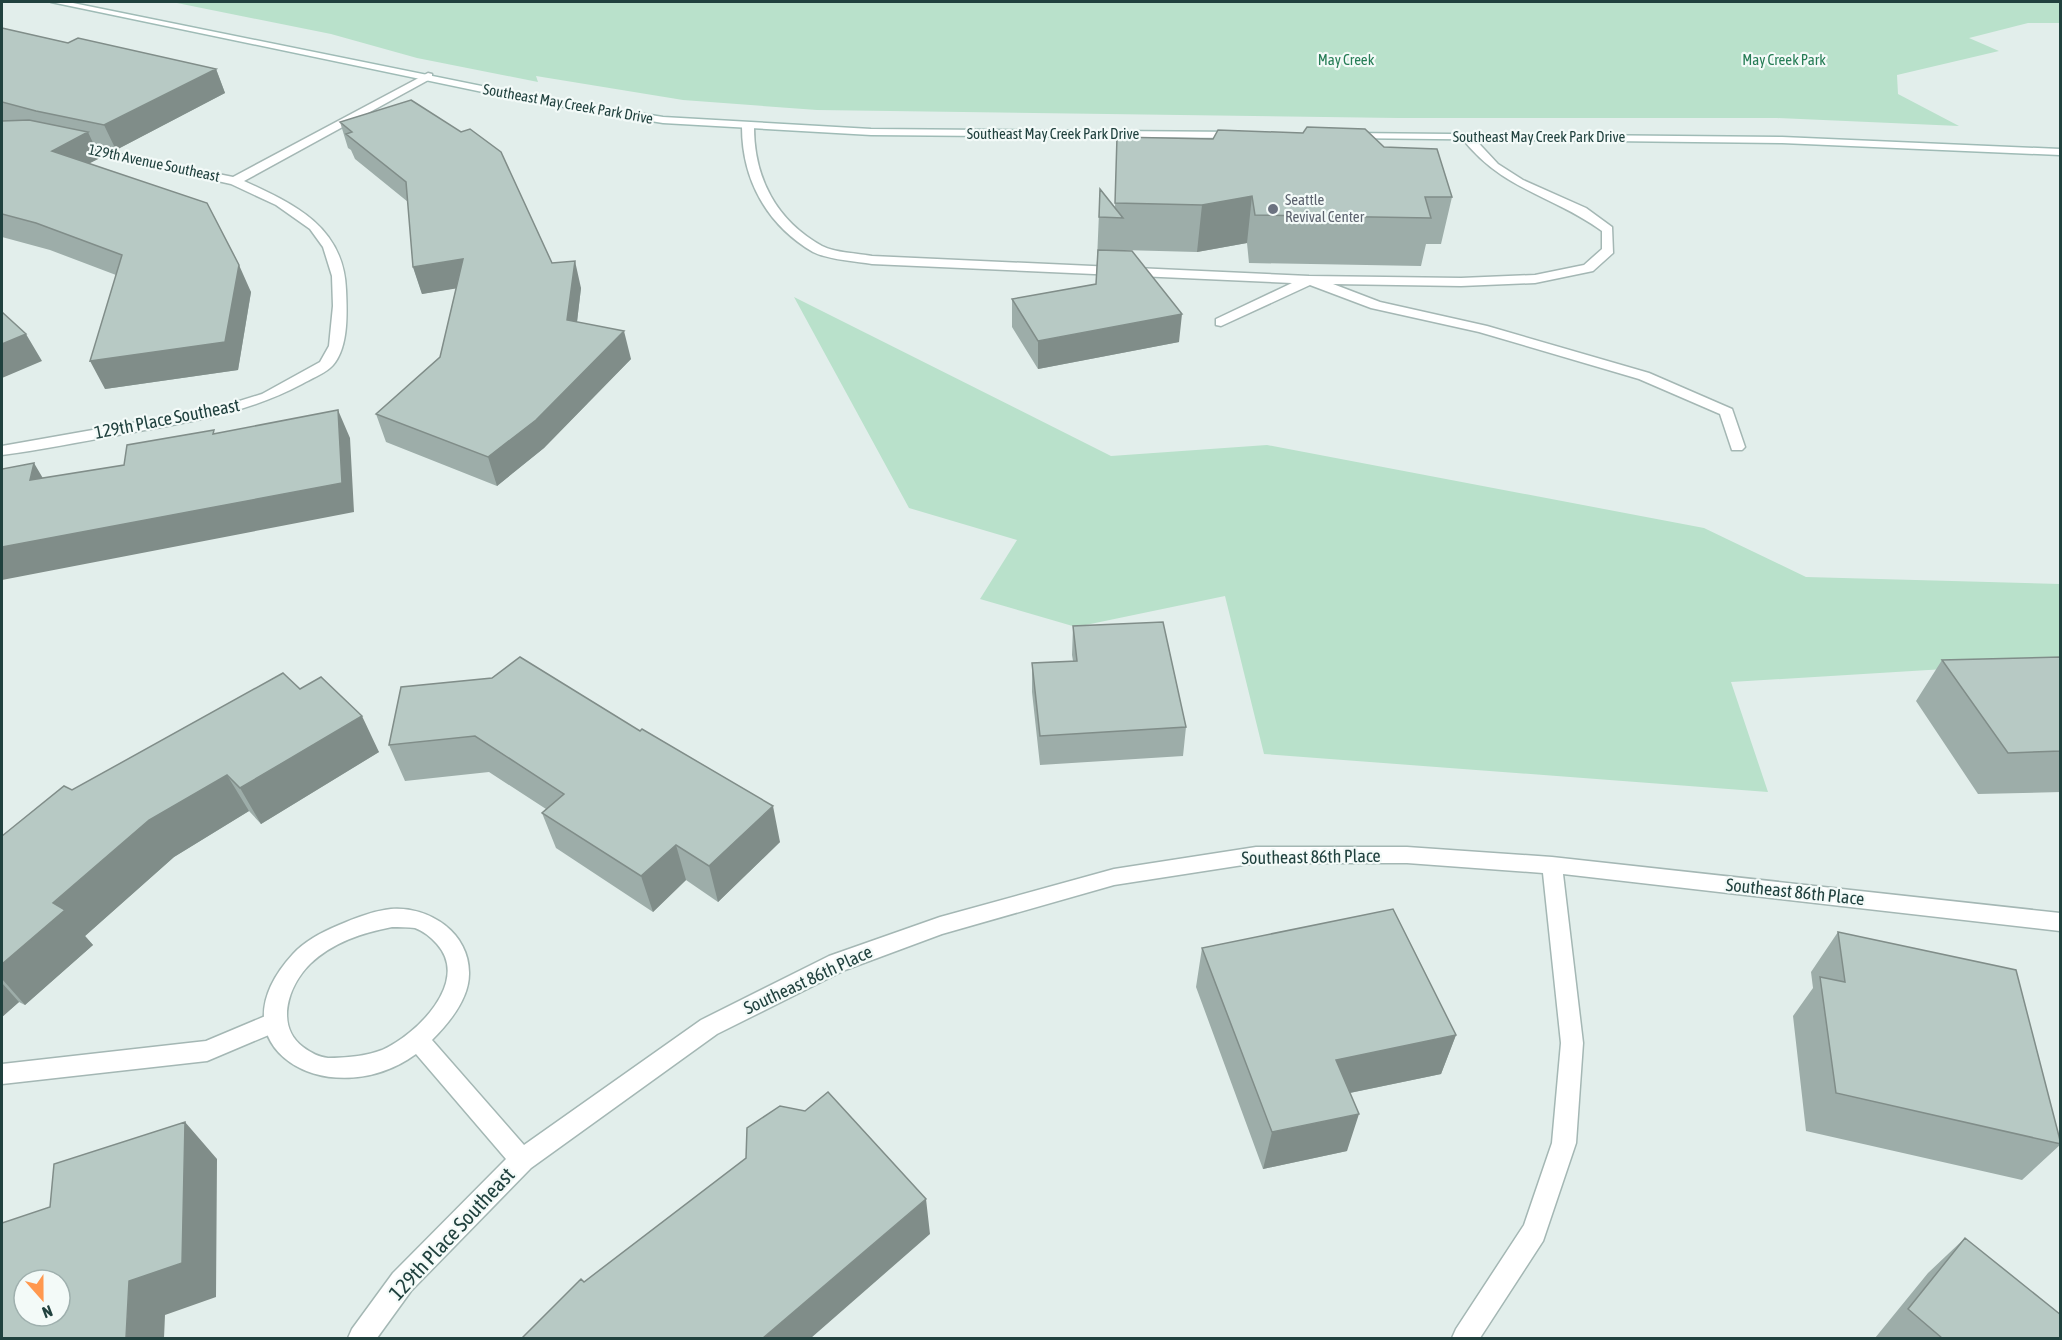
<svg xmlns="http://www.w3.org/2000/svg" width="2062" height="1340" font-family="'Asap Condensed',sans-serif">
	<style>
		.green { fill: #b9e1cb }
		.lines { fill: none; stroke-linecap: round; stroke-linejoin: round }
		.lane-casing { stroke: #a4b7b4; stroke-width: 3 }
		.street-casing { stroke: #a4b7b4; stroke-width: 3 }
		.secondary-casing { stroke: #9fbbb6; stroke-width: 3 }
		.lane { fill: #fff; fill-rule: evenodd }
		.street { fill: #fff; fill-rule: evenodd }
		.secondary { fill: #fff; fill-rule: evenodd }
		.wall { fill: #9dada9 }
		.shaded-wall { fill: #808d89 }
		.building { fill: #b7c9c4; stroke: #808d89; stroke-width: 1.5; fill-rule: evenodd }
		.worship-dot { fill: #6b7280; stroke: #f3faf8; stroke-width: 2 }
		.labels { text-anchor: middle; stroke-width: 4.5; stroke-linejoin: round; paint-order: stroke }
		.far-park-label { font-size: 15px; fill: #267d56; stroke: #f3faf8 }
		.far-street-label { font-size: 15px; fill: #20413e; stroke: #f3faf8 }
		.far-worship-label { font-size: 15px; fill: #5b616d; stroke: #f3faf8; text-anchor: start }
		.street-label { font-size: 18px; fill: #20413e; stroke: #f3faf8 }
		.near-street-label { font-size: 21px; fill: #20413e; stroke: #f3faf8 }
	</style>
	<rect width="100%" height="100%" fill="#e2eeeb"/>
	<path class="green" d="M172,2H2060V23H2028L1969,38L1999,51L1897,75L1898,94L1959,126L1777,118H1398L817,110L683,100L536,76L538,82L417,58L331,34Z
		M794,297L1111,456L1267,445L1704,528L1806,577L2060,584V662L1731,682L1768,792L1264,754L1225,596L1076,627L980,599L1017,540L909,508Z"/>
	<g class="lines">
		<g class="lane-casing">
			<path id="lane" d="M748,124L754,127C754,178 776,220 822,246C835,253 857,253 872,256L1309,276L1461,278L1535,275L1584,265L1602,249V231C1551,194 1503,191 1461,137L1471,135L1498,164L1523,180L1586,208L1612,227L1613,253L1593,271L1535,283L1461,286L1333,284L1380,302L1487,326L1649,373L1732,409L1745,447L1742,450H1732L1720,414L1639,379L1479,332L1371,308L1310,285L1221,326L1216,325V319L1292,283L872,264C855,261 829,260 813,252C767,225 742,180 742,127Z
				M275,1012L283,1015L286,1022L283,1029L207,1061L2,1084V1064L206,1041Z"/>
		</g>
		<g class="street-casing">
			<path id="street" d="M428,73L432,74V78L244,181C294,204 344,227 346,290C347,313 349,351 330,368C322,375 310,379 302,384C244,415 182,423 118,435C80,442 41,450 2,455V446L217,408L262,394L320,362L329,346L333,306L332,276L323,247L310,229L276,205L231,184L70,148V144L233,177Z
				M1256,847H1407L1552,857L2060,913V931L1563,874L1583,1043L1576,1143L1543,1241L1480,1338H1452L1456,1329L1524,1225L1552,1143L1561,1043L1543,873L1407,863H1256L1114,885L942,934L845,970L717,1034L531,1168L411,1291L377,1338H348L352,1329L393,1273L506,1159L416,1054C331,1116 207,1048 293,954C305,941 322,932 339,925C355,918 373,911 391,909C429,906 470,933 469,974C469,999 449,1023 432,1040L524,1145L701,1020L829,956L940,917L1114,869ZM392,927C399,927 407,927 415,928C423,931 431,937 437,944C471,982 416,1035 382,1050C367,1056 345,1058 328,1058C319,1057 311,1053 303,1047C275,1026 288,986 310,964C333,942 362,933 392,927Z"/>
		</g>
		<g class="secondary-casing">
			<path id="secondary" d="M51,2H68L521,94L663,117L871,129L1240,132L1246,135L1240,138L871,135L663,123L521,100Z
				M1349,133L1782,137L2060,149V155L1782,143L1345,138L1343,136Z"/>
		</g>
		<use href="#lane" class="lane"/>
		<use href="#street" class="street"/>
		<use href="#secondary" class="secondary"/>
	</g>
	<path class="wall" d="M2,28L68,43L216,69L225,93L116,150L94,145L100,158L89,163L251,292L238,370L105,389L116,275L50,250L2,237Z
		M340,122L552,263L581,288L577,322L631,359L544,448L497,486L386,442L376,414L440,357L456,288L422,294L413,267L408,202L355,159L351,150L348,148Z
		M1117,137L1384,147L1452,197L1441,244H1426L1421,266L1249,263L1247,243L1197,252L1122,250L1179,342L1038,369L1012,327V299L1096,284L1100,189L1115,207Z
		M1073,626L1186,727L1183,756L1040,765L1032,692V663L1073,661L1072,655Z
		M2061,657V792L1978,794L1916,701L1942,660Z
		M401,687L640,731L780,842L718,902L686,880L653,912L556,848L542,813L546,809L489,772L405,781L389,745Z
		M300,689L379,752L261,824L249,811L174,857L85,936L93,945L25,1005L19,1002L2,1017V836L72,790Z
		M1838,932L2061,1144L2022,1180L1806,1131L1793,1016L1813,988L1811,972Z
		M1202,948L1456,1035L1441,1074L1350,1093L1347,1151L1263,1169L1196,987Z
		M1965,1238L2061,1338H1875L1928,1273Z"/>
	<path class="shaded-wall" d="M216,69L225,93L116,150L104,125Z
		M88,132L100,158L65,176L52,151Z
		M1252,196L1247,243L1197,252L1202,205Z
		M463,259L471,286L422,294L413,267Z
		M575,261L581,288L574,347L567,320Z
		M239,265L251,292L238,370L105,389L90,361Z
		M1182,314L1179,342L1038,369V341Z
		M624,331L631,359L544,448L497,486L488,457Z
		M26,334L42,361L2,378V344Z
		M338,410L350,438L354,512L2,580V547Z
		M34,463L51,492L30,480Z
		M362,716L379,752L261,824L240,788Z
		M227,775L249,811L174,857L85,936L93,945L25,1005L2,979V964L53,903L149,820Z
		M773,806L780,842L718,902L709,866Z
		M676,845L686,880L653,912L641,876Z
		M2,983L19,1002L2,1017Z
		M1456,1035L1441,1074L1325,1098L1336,1060Z
		M1359,1114L1347,1151L1263,1169L1272,1132Z
		M185,1122L217,1159L216,1297L165,1315L164,1338H126L129,1281Z
		M926,1199L930,1234L811,1338H763Z"/>
	<path class="building" d="M2,28L68,43L78,38L216,69L104,125L36,111L2,102Z
		M411,100L461,132L470,129L501,152L552,263L575,261L567,320L624,331L536,420L488,457L376,414L440,357L463,259L413,267L406,182L346,134L352,132L340,122Z
		M29,120L88,132L52,151L207,203L239,265L225,342L90,361L122,255L36,223L2,214V121Z
		M1307,127L1365,129L1384,147L1437,149L1452,197H1425L1431,218L1255,215L1252,196L1202,205L1115,203L1117,137L1213,139L1218,130L1303,133Z
		M1100,189L1123,218L1099,217Z
		M1098,250L1132,251L1182,314L1038,341L1012,299L1096,284Z
		M2,312L26,334L2,344Z
		M338,410L342,483L2,547V469L34,463L30,480L124,465L127,445L214,430L213,434Z
		M1163,622L1186,727L1040,736L1032,663L1077,661L1073,626Z
		M520,657L640,731L642,729L773,806L709,866L676,845L641,876L542,813L564,794L475,736L389,745L401,687L492,678Z
		M2061,657V751L2008,753L1942,660Z
		M283,673L300,689L321,677L362,716L240,788L227,775L149,820L53,903L65,910L2,964V836L64,786L72,790Z
		M1393,909L1456,1035L1336,1060L1359,1114L1272,1132L1202,948Z
		M1838,932L2016,970L2061,1144L1836,1093L1820,977L1845,982Z
		M828,1092L926,1199L763,1338H522L581,1279L584,1282L746,1158L747,1128L780,1106L805,1111Z
		M185,1122L182,1263L129,1281L126,1338H2V1223L50,1207L54,1164ZM24,1280H60V1316H24Z
		M1965,1238L2061,1315V1338H1942L1908,1309Z"/>
	<circle class="worship-dot" cx="1273" cy="209" r="6"/>
	<g class="labels">
		<g class="far-park-label">
			<text x="1346" y="65">May Creek</text>
			<text x="1784" y="65">May Creek Park</text>
		</g>
		<g class="far-street-label">
			<text transform="translate(568 104) rotate(10)" y="5">Southeast May Creek Park Drive</text>
			<text x="1053" y="139">Southeast May Creek Park Drive</text>
			<text x="1539" y="142">Southeast May Creek Park Drive</text>
			<text transform="translate(154 163) rotate(12)" y="5">129th Avenue Southeast</text>
		</g>
		<g class="far-worship-label">
			<text x="1285" y="205">Seattle<tspan x="1285" dy="17">Revival Center</tspan></text>
		</g>
		<g class="street-label">
			<text transform="translate(167 419) rotate(-11)" y="6">129th Place Southeast</text>
			<text transform="translate(1311 857) rotate(-1)" y="6">Southeast 86th Place</text>
			<text transform="translate(1795 892) rotate(6)" y="6">Southeast 86th Place</text>
			<text transform="translate(808 980) rotate(-25)" y="6">Southeast 86th Place</text>
		</g>
		<g class="near-street-label">
			<text transform="translate(452 1234) rotate(-47)" y="7">129th Place Southeast</text>
		</g>
	</g>
	<rect width="2062" height="1340" fill="none" stroke="#20413e" stroke-width="6"/>
	<g transform="translate(42 1298) rotate(159)"><circle r="28" fill="#f3faf8" stroke="#9fb0ae" stroke-width="1.5"/>
	<path d="M0-4.5L10 22L0 15L-10 22Z" fill="#ff984f"/>
	<text y="-9" font-size="16" font-weight="bold" text-anchor="middle" fill="#20413e">N</text>
	</g>
</svg>
